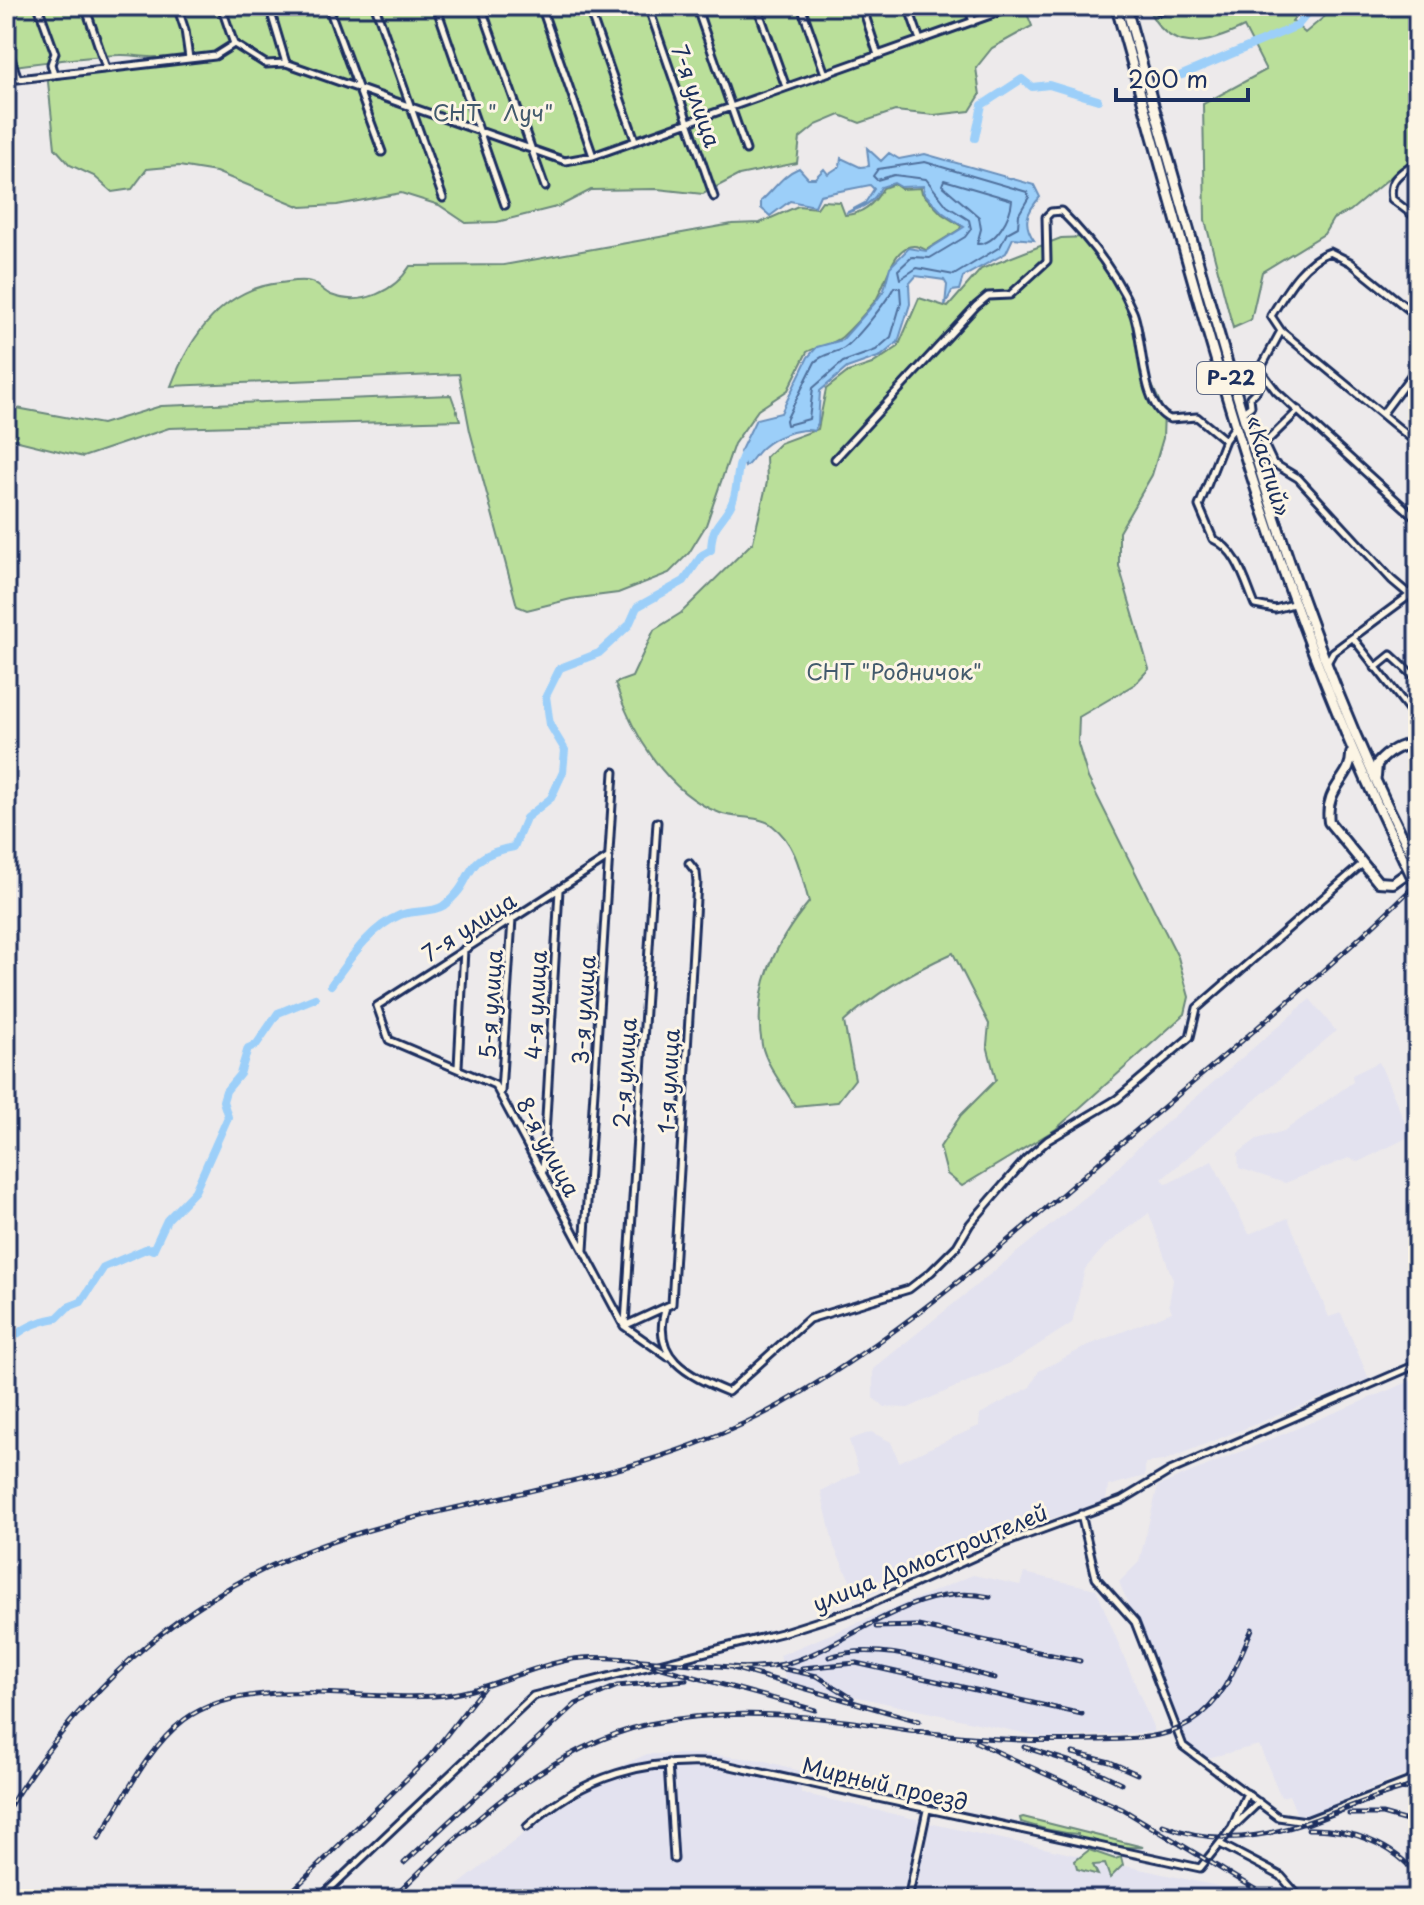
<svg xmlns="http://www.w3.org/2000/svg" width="1424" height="1905" font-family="'Playpen Sans',sans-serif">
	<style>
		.built { fill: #e3e2ef }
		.green { fill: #badf9a; stroke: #6a877c; stroke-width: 2 }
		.water { fill: #9ccff9; stroke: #688fbb; stroke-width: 2 }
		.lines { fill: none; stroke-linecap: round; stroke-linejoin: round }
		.shore { stroke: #4f6f9c; stroke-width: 2 }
		.river { stroke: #9ccff9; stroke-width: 8 }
		.minor-casing { stroke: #1b2f5e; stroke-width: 11 }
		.trunk-casing { stroke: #1b2f5e; stroke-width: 14 }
		.minor { stroke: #fcf5e5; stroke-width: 5 }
		.trunk { stroke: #fcf5e5; stroke-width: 8 }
		.rail-casing { stroke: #1b2f5e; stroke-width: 5 }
		.rail { stroke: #fcf5e5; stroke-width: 2; stroke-dasharray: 6; stroke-linecap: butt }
		.trunk-bridge-casing { stroke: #1b2f5e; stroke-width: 14; stroke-linecap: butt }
		.trunk-bridge { stroke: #fcf5e5; stroke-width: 8 }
		.labels { text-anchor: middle; stroke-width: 6; stroke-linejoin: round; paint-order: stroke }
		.shield { fill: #fcf5e5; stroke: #5e6a86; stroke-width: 2 }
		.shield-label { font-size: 20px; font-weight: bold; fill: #1b2f5e }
		.street-label { font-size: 22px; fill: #1b2f5e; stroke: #fcf5e5 }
		.park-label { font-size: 22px; fill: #435b6d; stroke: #fcf5e5 }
	</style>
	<rect width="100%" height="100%" fill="#edeaeb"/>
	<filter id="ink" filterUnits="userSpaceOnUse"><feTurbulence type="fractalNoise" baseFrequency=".0125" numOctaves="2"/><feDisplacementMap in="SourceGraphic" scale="16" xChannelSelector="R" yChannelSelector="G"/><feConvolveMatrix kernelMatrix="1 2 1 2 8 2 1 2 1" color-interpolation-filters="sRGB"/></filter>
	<g filter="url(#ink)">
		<path class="built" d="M1310,999L1336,1031L1162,1179L1167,1184L1212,1161L1249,1234L1288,1218L1329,1317L1341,1313L1369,1379L1163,1461L1145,1463V1476L1108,1486L1106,1500L1033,1525L1027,1523L859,1599L834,1547L821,1491L859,1472L849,1440L871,1432L891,1442L899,1462L979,1426L980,1414L1030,1387L1039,1371L1089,1345L1172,1312L1169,1304L1173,1280L1149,1213L1105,1246L1085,1269L1072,1323L1010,1363L908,1408L885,1407L873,1398V1369L1104,1182L1137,1148Z
			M1379,1062L1411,1136L1358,1162L1349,1158L1285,1183L1239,1168L1238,1153L1257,1139L1284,1131L1353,1082L1352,1075Z
			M1418,1378V1769L1307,1815H1297L1289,1795L1281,1797L1259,1745L1204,1759L1187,1745L1119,1582L1139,1562L1158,1486Z
			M1024,1573L1096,1589L1155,1732L1046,1738L853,1696L845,1690L841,1694L786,1682L780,1655L973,1575L1020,1585Z
			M647,1754H705L762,1760L800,1771L801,1793L920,1820L902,1899H440L549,1814L570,1789Z
			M929,1823L1222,1887L1228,1899H913Z
			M1418,1876V1899H1381L1391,1887Z"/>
		<path class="green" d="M6,6H1024L1032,26L992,48L976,68L980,95L970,111L934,115L895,111L860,123L840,115L816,125L800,138L797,163L739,175L703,194L657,189L591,190L560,206L497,222L466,223L439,205L401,193L337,205L301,207L216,172L179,166L147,169L132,189L112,192L94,176L70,165L55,148L48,82L50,77L86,75L156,61V57C143,58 131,54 119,55C81,57 44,62 6,67Z
			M1147,6H1303L1292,21L1305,33L1337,6H1418V154L1350,211L1333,219L1324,234L1262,272L1251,320L1233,328L1205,220L1203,104L1266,70L1244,27C1205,46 1168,55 1147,6Z
			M894,184L901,189L921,188L922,193L942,214L961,226L960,229L926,250C895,231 887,283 876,300C867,311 852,328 842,337C833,345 817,346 807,352L788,390L758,410L734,444L706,525L689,553L669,573L618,593L571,599L527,610L517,606L470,431L459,374L171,386C190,336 224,288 280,283C289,282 302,279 311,282C318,284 324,292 331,295C362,307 395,291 410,266L504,265L732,224L760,223L798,206L817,208L822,201L840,202L845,215C862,214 875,203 883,188Z
			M1087,237L1122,284L1136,314L1149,378L1164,412L1163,438L1152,475L1119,532V566L1149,669L1135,684L1079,717L1078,744L1088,778L1178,957L1189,997L1185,1014L1056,1129L962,1186L947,1174L940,1147L961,1115L996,1080L987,1045L989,1024L953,953C913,971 876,992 844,1022L855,1079L837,1102L795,1106C785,1088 766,1065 762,1045C752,989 775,943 809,902C801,874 797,845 773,826C760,815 735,819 720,813C667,794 632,733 615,683L632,677L654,630L681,613L753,542L767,482L766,457L780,443L818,429L826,389L848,372L872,364L898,347L919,298L948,307L981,269L1061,238Z
			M451,395L460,420L169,428L83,457L6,438V406L102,424L161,406Z
			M1023,1817L1143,1847C1128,1849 1112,1844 1096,1843L1092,1839H1078V1834C1057,1833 1041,1828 1021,1822L1020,1818Z
			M1089,1850L1115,1859L1121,1857L1123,1865L1110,1878L1105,1864L1093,1865L1098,1875L1077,1869L1075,1861Z"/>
		<path class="water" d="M867,148L881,161L889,153L899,159L925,154L1034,185L1040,197C1027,212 1022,223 1034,240L1013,238L1006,253L963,277L959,290L952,291L945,305L947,285L944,280L916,276L909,284L910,304L898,342L881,356L847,368L820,391L818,423L814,431C800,427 774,437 763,447C755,453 753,461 745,467L740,452L756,419L781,413L808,357L817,347L842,340L875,303L884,290L890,267L909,248L926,251L964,227L942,212L923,192L924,186L901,187L894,183L881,187C874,203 862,208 846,213L865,203L874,189L870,185L820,195L815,206L790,201L770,216L761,208V201C775,189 782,175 799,168L808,178H815L824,169L828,174L840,166L841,158L860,167L869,166Z"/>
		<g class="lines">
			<path class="shore" d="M925,162L1027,192L1029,197L1019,214L1018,227L1007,233L1000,247L954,275L917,268L900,279L898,270L912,257L930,258L965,237L971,229L969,220L947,206L926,179L894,175L877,180L873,176L878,169Z
				M944,180L1012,200C1011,216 996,245 977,244L981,229L979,217L942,185Z
				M894,287L900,288L901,303L891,337L876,350L843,362L813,388L809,419L787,425L786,420L815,362C823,353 834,354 844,348C856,340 888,300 894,287Z"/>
			<path class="river" d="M1182,75L1297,26L1314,6
				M975,138L982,105L1022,79L1032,87L1049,85L1098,100
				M331,985C350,959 369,928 400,915C412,910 432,913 443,906C479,880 457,857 514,847L526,818L551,798L563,772L565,750L550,725L546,696L560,668L599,653L629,625L637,607L684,581L702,555L711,550C712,524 719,526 730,507C740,490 734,468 745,452
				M6,1344C22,1328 35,1322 57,1318L68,1307L81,1302L104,1267L148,1248L153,1250L167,1220L195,1191L228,1117L223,1101L226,1091L240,1074L248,1048L256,1045L278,1013L315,998"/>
			<g class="minor-casing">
				<path id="minor" d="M38,6L55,53L51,64L54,75
					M85,6L106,68
					M177,6L185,30L189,58
					M221,6L234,44L266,64L286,63L565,161L593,156L1016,6
					M269,6L286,63
					M328,6L382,152
					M375,6L443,198
					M436,6L505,205
					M481,6L545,187
					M541,6L593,156
					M588,6L635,140
					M648,6L714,197
					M696,6L746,150
					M757,6L786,87
					M801,6L825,74
					M862,6L878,55
					M908,6L920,40
					M968,6L973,22
					M1150,6L1161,11L1177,6
					M6,44L18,79L215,56L234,44
					M1418,171L1409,167C1396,176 1389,182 1392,199L1418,219
					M1418,317L1350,262L1330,252C1303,261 1286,292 1271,316L1281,331L1418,444
					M1261,371L1276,391L1418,520
					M1299,410L1264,444L1273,463L1298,478L1392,580L1418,602
					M1242,413L1251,406L1250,397L1257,390L1262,366L1281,331
					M1383,413L1418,366
					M1236,425L1225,440L1199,506L1213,539C1237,549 1245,581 1255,605L1275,609L1293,604
					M835,459L976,306L988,296L1010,295L1047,261L1046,217L1051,212L1061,211C1089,239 1117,275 1133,312C1144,338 1140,407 1170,419L1197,417L1225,440
					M1353,638L1418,721
					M1327,663L1333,652L1418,589
					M1375,668L1391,655L1418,680
					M1404,744L1418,734
					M609,857L377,1006L389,1040L495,1085L624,1326L668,1357
					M458,1067L464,949
					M501,1092L512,919
					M543,1171L559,890
					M584,1250L614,772
					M666,1307C650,1357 687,1375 728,1392L809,1319L909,1289L931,1272L957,1246L970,1224L1025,1160L1048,1140L1117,1099L1190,1037L1197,1008L1361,865
					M625,1324L657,822
					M624,1326L672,1304L697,882L696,872L689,863
					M1081,1514L1096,1578L1135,1622L1183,1746L1278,1817L1306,1821L1418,1778
					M668,1763L674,1859
					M1247,1793L1232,1828L1259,1802
					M527,1827C582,1775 647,1758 721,1764L1200,1868L1232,1828
					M1222,1845L1281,1876L1301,1899
					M319,1899L533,1696L781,1633L863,1607L1005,1543L1122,1500L1170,1471L1418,1364
					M908,1899L927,1810"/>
			</g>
			<g class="trunk-casing">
				<path id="trunk" d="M1116,6C1198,295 1269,589 1403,858
					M1126,6C1155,113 1186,220 1217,327C1269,508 1325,687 1412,855
					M1351,754C1352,779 1324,786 1329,822L1378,882L1393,883L1414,868
					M1376,777L1377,764C1388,752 1402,742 1418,746"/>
			</g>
			<use href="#minor" class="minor"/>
			<use href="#trunk" class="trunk"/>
			<g class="rail-casing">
				<path id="rail" d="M876,1627L918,1626L1080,1661
					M829,1657C881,1640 943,1666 995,1678
					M744,1668L629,1659L815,1710
					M780,1668L817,1676L852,1698
					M802,1668L856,1663L1082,1714
					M919,1721L733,1668C751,1667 771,1668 788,1663C853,1644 915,1580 990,1597
					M976,1742L1122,1809L1271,1899
					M1024,1747L1090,1768L1121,1783
					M1073,1753L1110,1762L1137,1774
					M6,1812C87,1679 199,1582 349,1536C497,1490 641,1482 780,1405C909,1332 1019,1231 1131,1135C1227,1052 1328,972 1418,882
					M1349,1814H1382L1418,1824
					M1163,1825C1258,1863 1329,1805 1418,1785
					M1308,1829C1348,1828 1394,1843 1418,1877
					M99,1838C124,1799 147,1748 184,1720C247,1672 370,1704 446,1695C488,1690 526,1668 568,1660C588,1656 609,1658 629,1659
					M404,1863L576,1704L617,1686L686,1680
					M284,1899L430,1756L484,1687
					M392,1899C463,1828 549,1747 649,1724C732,1706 820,1716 902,1729C966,1739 1032,1742 1096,1740C1127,1739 1162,1740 1190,1723C1224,1702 1237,1663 1252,1629"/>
			</g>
			<use href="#rail" class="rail"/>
			<g class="trunk-bridge-casing">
				<path id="trunk-bridge" d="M1412,855L1418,869
					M1403,858L1418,889"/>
			</g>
			<use href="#trunk-bridge" class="trunk-bridge"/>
		</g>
	</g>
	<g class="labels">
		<rect class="shield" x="1197" y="362" width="68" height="32" rx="6"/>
		<g class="shield-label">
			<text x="1231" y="385">Р-22</text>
		</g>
		<g class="street-label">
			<text transform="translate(696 96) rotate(71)" y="8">7-я улица</text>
			<text transform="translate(1268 466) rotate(73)" y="8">«Каспий»</text>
			<text transform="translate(469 927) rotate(-33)" y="8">7-я улица</text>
			<text transform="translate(491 1004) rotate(-86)" y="8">5-я улица</text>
			<text transform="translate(536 1005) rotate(-87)" y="8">4-я улица</text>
			<text transform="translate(584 1010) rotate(-86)" y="8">3-я улица</text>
			<text transform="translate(625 1073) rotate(-86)" y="8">2-я улица</text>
			<text transform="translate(669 1081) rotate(-87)" y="8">1-я улица</text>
			<text transform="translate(548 1147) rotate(62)" y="8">8-я улица</text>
			<text transform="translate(930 1558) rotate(-22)" y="8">улица Домостроителей</text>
			<text transform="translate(885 1784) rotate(13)" y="8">Мирный проезд</text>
		</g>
		<g class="park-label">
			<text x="493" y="121">СНТ " Луч"</text>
			<text x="894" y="680">СНТ "Родничок"</text>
		</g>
	</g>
	<rect width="1424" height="1905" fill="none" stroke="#fcf5e5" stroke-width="32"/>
	<rect x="16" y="16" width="1392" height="1873" fill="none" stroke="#1b2f5e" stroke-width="3" filter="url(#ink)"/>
	<path d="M1116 88v12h132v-12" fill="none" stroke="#1b2f5e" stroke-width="4"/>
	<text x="1128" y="88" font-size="24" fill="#1b2f5e" stroke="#fcf5e5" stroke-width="6" paint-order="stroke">200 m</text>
</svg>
